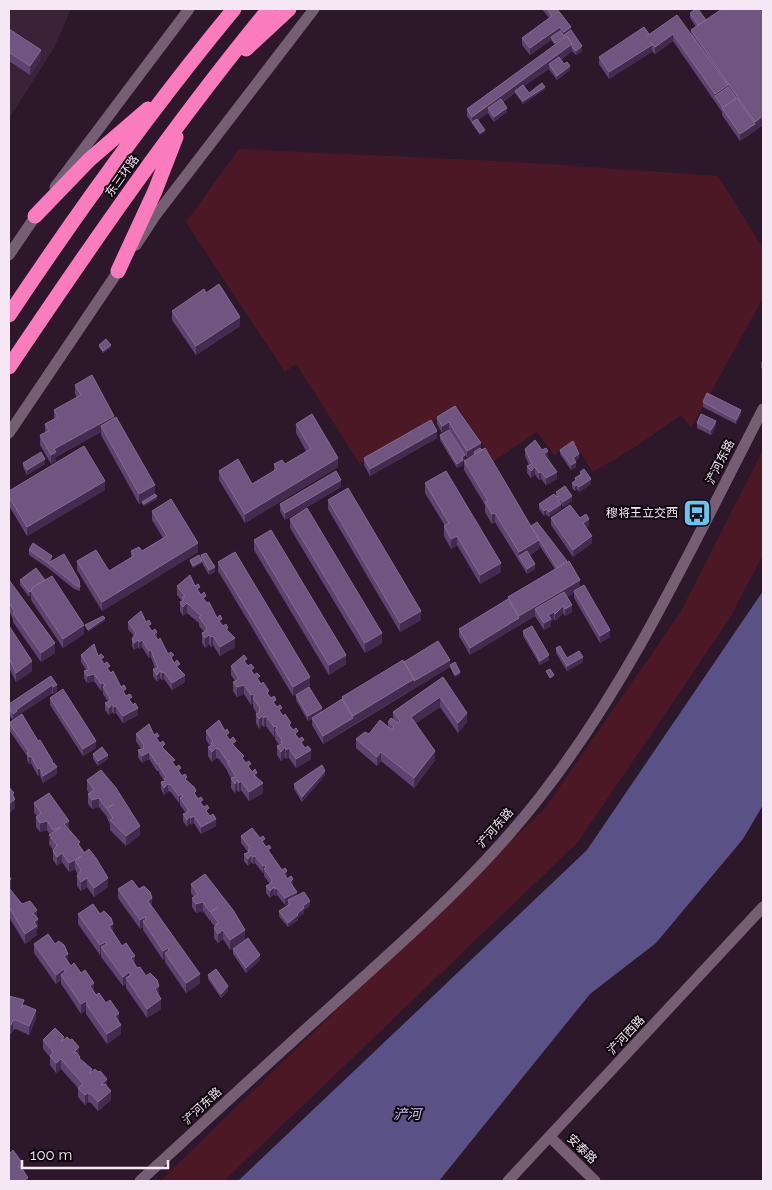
<svg xmlns="http://www.w3.org/2000/svg" width="772" height="1190" font-family="Raleway,'Noto Sans SC',sans-serif">
	<style>
		.built { fill: #3a2239 }
		.green { fill: #4d1825 }
		.water { fill: #5a5186 }
		.lines { fill: none; stroke-linecap: round; stroke-linejoin: round }
		.secondary { stroke: #765f74; stroke-width: 11 }
		.highway { stroke: #fb7bbf; stroke-width: 15 }
		.wall { fill: #5e4371 }
		.shaded-wall { fill: #432b4f }
		.building { fill: #6f557f; stroke: #846c91 }
		.labels { text-anchor: middle; stroke-width: 4; stroke-linejoin: round; paint-order: stroke }
		.street-label { font-size: 12px; fill: #f5e7f3; stroke: #0f070e }
		.poi-label { font-size: 12px; fill: #f5e7f3; stroke: #0f070e; text-anchor: end }
		.water-label { font-size: 14px; font-style: italic; fill: #c8c1f3; stroke: #0f070e }
	</style>
	<rect width="100%" height="100%" fill="#2c182a"/>
	<path class="built" d="M9,9H71L53,50L9,118Z"/>
	<path class="green" d="M239,149L516,162L718,176L763,248V298L691,428L681,415L637,446L593,472L574,443L554,455L537,432L494,461L458,407L360,464L296,364L285,372L186,222Z
		M763,450V555L728,621L578,842L224,1181H160L545,808L680,613Z"/>
	<path class="water" d="M763,591V805L743,839L656,943L590,994L439,1181H238L587,850Z"/>
	<g class="lines">
		<path class="secondary" d="M55,187L189,9
			M136,245L155,216L314,9
			M9,255L39,211
			M9,433L123,264
			M550,1137L595,1181
			M140,1181C206,1121 271,1060 337,1001C408,937 481,873 540,797C632,679 694,542 763,409
			M508,1181L763,907"/>
		<path class="highway" d="M246,49L289,9
			M35,216L89,160L148,109
			M118,271L155,191L176,137
			M9,315C79,210 153,107 234,9
			M9,367C91,245 175,123 269,9"/>
	</g>
	<path class="wall" d="M542,9H557L571,30L582,51L576,55L572,51L561,60L570,70L557,80L549,69L524,86L529,93L545,89L523,104L515,93L503,102L507,112L494,122L488,113L478,120L485,132L480,135L467,116V109L555,45L551,40L530,55L522,45V38L549,18Z
		M690,13L763,125L740,141L722,115V112L673,41L655,54L652,51L609,79L599,64V57L649,35L691,34V30L696,27L690,18Z
		M9,29L41,59L30,75L9,61Z
		M206,293L240,326L196,355L172,320V311Z
		M99,345L111,347L103,353L99,347Z
		M763,359V369L761,368V363Z
		M75,385L114,418L157,499L144,506L142,504V502L139,504L101,435V432L56,457V461L51,464L40,445V435L45,433V424L54,419V410L77,398L75,394Z
		M703,402L741,415L736,424L703,407Z
		M455,406L481,448L531,526L580,587L610,637L600,643L574,598V593L567,597L572,612L565,616L563,613L555,621L554,619L551,621V626L544,630L535,616L470,655L459,636V629L508,599V597L555,569L539,545V549L530,555L535,569L527,574L495,522L492,524L485,512V505L464,470V461L474,455V454L467,458L449,429L442,433L437,424V417Z
		M697,423L716,426L711,435L697,428Z
		M296,424L338,467L245,523L219,480V471L252,484L274,471V464H285L306,451L296,433Z
		M440,435L465,460L463,461V465L457,468L440,440Z
		M437,438L370,476L364,465V458Z
		M525,449L548,458L557,479L546,485L541,479L539,480L535,474L531,478L527,473V466L529,465L525,456Z
		M560,450L579,458L575,461L576,467L571,470L560,454Z
		M23,463L45,464L27,475L23,467Z
		M580,472L591,484L579,492L577,489L575,491L572,488V483L575,481V478L580,474Z
		M425,483L501,572L480,584L457,545L451,549L444,536V526H445L425,493Z
		M341,487L285,520L280,511V504Z
		M105,490L27,536L9,506V491Z
		M556,492L572,501L563,507L561,503L560,504L561,509L549,517L546,514L544,516L539,509V504L556,497Z
		M328,500L421,620L400,632L328,509Z
		M152,511L198,552L102,611L77,570V561L109,571L131,557V551H142L163,538L152,520Z
		M551,518H580L589,526L586,527L592,543L573,557L551,525Z
		M290,519L382,643L365,653L290,528Z
		M254,540L346,664L329,675L254,550Z
		M29,550L52,561L80,587V591L74,589L48,568V566V568L29,555Z
		M201,555L215,572L209,575L202,563L193,568L190,562V560L201,558Z
		M218,562L310,686L293,696L218,571Z
		M9,580L55,653L41,662L13,622V619L9,612Z
		M20,580L84,634L63,648L31,600V595L29,597L20,585Z
		M177,586H195L222,626L228,632L235,647L220,656L213,645L211,647L209,644L205,648L202,643V633L204,632L199,626V623L187,613L183,616L180,611V602L182,601L177,595Z
		M128,622H146L168,654L180,670L185,682L172,690L164,679L162,680L160,678L157,682L153,676V669H155L151,657L149,658L142,647L139,649L138,647L134,650L132,646V639L134,636L128,629Z
		M9,626L32,671L16,682L9,668Z
		M523,631L549,660L540,665L523,636Z
		M556,648L567,658L583,662L567,671L556,653Z
		M81,655L98,656L121,687L138,715L123,723L116,713L114,714L112,712L109,715L105,710V703L108,702L103,694V690L101,691L94,681L87,683L84,678V671L86,670L81,662Z
		M404,662L450,667L323,744L312,725V719L308,721L296,700V695L322,712L342,699V697Z
		M247,664L304,746L311,759L296,768L289,758L286,759L285,757L281,761L277,755V746L279,745L275,739V736L274,737L266,726L264,727L262,725L259,729L256,723V714H257L253,707V703L251,705L244,694L237,697L233,691V682L235,681L231,675V666Z
		M450,665L460,674L455,677L450,667Z
		M51,676L57,692L53,694L52,693L17,716V718L38,741L53,764L57,774L43,783L40,775L38,776L31,763L29,764L27,760V756L9,730V723L13,720L9,715V704Z
		M443,677L467,722L458,733L440,707L416,723L435,760L414,788L381,761L377,766L356,748V739L388,726V722L393,719V712Z
		M50,698L96,748L83,756L50,705Z
		M206,731L229,739L236,747L244,761L257,778L263,793L249,801L241,790L239,792L237,790L235,793L231,788V778L227,771V770L219,759L216,758L212,762L208,756V747L210,746L206,740Z
		M136,734L154,735L165,750L181,775L187,781L216,826L201,834L194,823L191,825L190,823L187,827L183,821V814L186,813L180,805V802L179,803L171,792L168,791L164,795L161,789V782L164,781L159,773V771H157L149,759L142,763L138,757V750L141,749L136,741Z
		M93,754L108,759L98,766L93,759Z
		M325,775L302,802L294,789V784Z
		M87,780L140,835L126,846L110,830V824L107,818V817L99,807L92,809L88,804V794L89,793L87,790Z
		M34,803L69,829L108,887L94,897L87,887L81,891L77,886V876L78,875L75,869L69,872L62,862L57,866L53,860V850L49,844L50,835L47,830L40,832L36,827V817L37,816L34,813Z
		M241,836L265,846L293,886L297,896L310,906L304,910V913L298,918V920L288,927L279,916V911L288,905V904L285,905L277,895L275,896L274,894L270,898L266,893V886L270,884L264,876V872L263,873L255,863L253,864L251,862L248,866L244,861V854L248,852L241,843Z
		M9,876L11,889L10,890L22,904L37,917L38,928L37,929V935L25,944L9,917Z
		M191,884L245,940L230,950L223,939L218,943L214,938V928L215,927L211,922V920L210,921L203,911L196,913L192,907V898L194,897L191,893Z
		M118,889L152,907L200,983L186,993L165,962V959L163,960L143,930V927L140,929L118,898Z
		M78,914H100L135,964L159,996L161,1009L147,1018L126,988V984L123,986L101,957V954L100,955L78,924Z
		M34,944H55L71,966L94,992L119,1022L121,1034L107,1044L86,1014V1010L81,1014L66,991L61,984V980L56,984L34,953Z
		M233,949L260,960L246,973L233,954Z
		M208,975L228,991L221,998L208,979Z
		M9,996L24,1005L36,1019L29,1035L16,1029L13,1030L11,1034L9,1033Z
		M64,1039L79,1055L80,1060L107,1087L111,1100L98,1111L91,1103L88,1102L85,1105L78,1097V1088L61,1069L56,1073L50,1065V1057L43,1049V1040Z"/>
	<path class="shaded-wall" d="M560,27V34L551,37V40L530,55V48Z
		M571,27V34L564,35V32Z
		M673,34V41L655,54V47Z
		M564,37V39L555,45V43Z
		M572,44V51L551,67L549,64V69L516,92L515,91V93L490,111L488,108V113L473,123L472,122V117Z
		M652,45V52L609,79V72Z
		M582,46V51L576,55V51Z
		M41,50V59L30,75V66Z
		M570,66V70L557,80V76Z
		M728,85V92L715,96V94Z
		M545,87V89L523,104V101Z
		M507,108V112L494,122V117Z
		M763,116V125L740,141V134L755,124V122Z
		M485,130V132L480,135V133Z
		M240,317V326L196,355V346Z
		M111,345V347L103,353V351Z
		M741,410V415L736,424V420Z
		M114,416V425L101,426V432L56,457V461L51,464V455L54,449Z
		M716,421V426L711,435V430Z
		M449,422V429L442,433V426Z
		M437,431V438L370,476V469Z
		M481,443V450L474,452V454L467,458V451Z
		M548,451V458L544,454Z
		M579,454V458L573,463V458Z
		M465,455V460L463,461V465L457,468V464L462,457Z
		M338,458V467L245,523V514Z
		M45,459V464L27,475V470Z
		M576,462V467L571,470V465Z
		M535,467V474L531,478V471Z
		M541,472V479L539,480V473Z
		M557,472V479L546,485V478Z
		M591,479V484L579,492V487Z
		M341,480V487L285,520V513Z
		M105,481V490L27,536V527Z
		M155,485V495L139,504V494Z
		M577,485V489L575,491V486Z
		M157,496V499L144,506V504Z
		M572,496V501L563,507V502Z
		M561,504V509L549,517V512Z
		M546,509V514L544,516V511Z
		M495,513V522L492,524V514Z
		M589,519V526L583,530V523Z
		M457,536V545L451,549V539Z
		M592,536V543L573,557V550Z
		M539,540V549L521,560L519,556V552Z
		M198,543V552L102,611V602Z
		M52,556V561L48,563V568V563Z
		M202,561V563L193,568V566Z
		M501,563V572L480,584V575Z
		M535,564V569L527,574V569Z
		M215,567V572L209,575V570Z
		M580,580V589L574,591V593L539,614L535,609V616L470,655V648L519,618V616Z
		M31,591V595L29,597V592Z
		M187,603V613L183,616V607Z
		M572,605V612L565,616V609Z
		M563,606V613L555,621V614Z
		M421,611V620L400,632V623Z
		M554,612V619L551,621V626L544,630V623L548,615Z
		M105,618V621L88,632V630Z
		M84,625V634L63,648V639Z
		M610,630V637L600,643V636Z
		M157,632V639L154,634Z
		M382,633V643L365,653V643Z
		M209,635V644L205,648V638Z
		M213,636V645L211,647V637Z
		M235,638V647L220,656V647Z
		M138,640V647L134,650V643Z
		M142,640V647L139,649V642Z
		M55,643V653L41,662V653Z
		M151,650V657L149,658V651Z
		M346,655V664L329,675V665Z
		M549,655V660L540,665V661Z
		M583,657V662L567,671V666Z
		M450,660V667L353,725V716L414,679Z
		M32,661V671L16,682V673Z
		M160,671V678L157,682V675Z
		M164,672V679L162,680V673Z
		M460,672V674L455,677V675Z
		M94,674V681L87,683V676Z
		M185,675V682L172,690V683Z
		M310,677V686L293,696V687Z
		M103,683V690L101,691V684Z
		M52,685V693L17,716V718L13,721V714L16,710Z
		M57,685V692L53,694V687Z
		M244,685V694L237,697V687Z
		M253,694V703L251,705V695Z
		M440,697V707L411,726V717Z
		M112,704V712L109,715V708Z
		M116,706V713L114,714V707Z
		M138,708V715L123,723V716Z
		M322,708V713L308,721V716Z
		M467,713V722L458,733V723Z
		M262,716V725L259,729V719Z
		M266,716V726L264,727V718Z
		M353,718V725L323,744V736Z
		M276,726L275,736L274,737V727Z
		M96,741V748L83,756V749Z
		M285,747V757L281,761V752Z
		M216,748V758L212,762V752Z
		M289,748V758L286,759V750Z
		M311,750V759L296,768V759Z
		M435,751V760L414,788V778Z
		M149,752V759L142,763V756Z
		M381,752V761L377,766V757Z
		M108,755V759L98,766V761Z
		M31,756V763L29,764V757Z
		M57,767V774L43,783V776Z
		M40,768V775L38,776V769Z
		M325,771V775L302,802V797Z
		M237,780V790L235,793V784Z
		M241,781V790L239,792V783Z
		M263,783V793L249,801V792Z
		M168,784V791L164,795V788Z
		M14,793V800L15,799V808L9,814V804L12,794Z
		M181,794L180,802L179,803V796Z
		M99,798V807L92,809V800Z
		M190,816V823L187,827V820Z
		M194,816V823L191,825V818Z
		M216,819V826L201,834V827Z
		M47,821V830L40,832V823Z
		M69,821V830L64,824Z
		M140,826V835L126,846V836Z
		M62,853V862L57,866V857Z
		M251,855V862L248,866V859Z
		M81,856L75,861V869L69,872V863Z
		M255,856V863L253,864V857Z
		M265,865L264,872L263,873V866Z
		M287,871V878L284,873Z
		M87,878V887L81,891V882Z
		M108,878V887L94,897V888Z
		M11,879V889L9,891V881Z
		M293,879V886L290,882Z
		M274,887V894L270,898V891Z
		M277,888V895L275,896V889Z
		M297,892V899L288,900V904L285,905V898Z
		M152,898V908L148,901Z
		M310,901V906L304,910V913L298,918V920L288,927V923L297,914L303,906Z
		M203,902V911L196,913V904Z
		M37,910V920L32,914Z
		M145,917V924L143,921V927L140,929V920Z
		M38,919V928L37,929V935L25,944V934L34,922Z
		M113,924V933L109,926Z
		M223,930V939L218,943V934Z
		M245,930V940L230,950V940Z
		M105,942V951L101,947V954L100,955V945Z
		M168,948V957L165,953V959L163,960V951Z
		M68,954V963L64,956Z
		M260,955V960L246,973V968Z
		M135,956V965L131,958Z
		M64,969V978L61,975V980L56,984V975Z
		M129,972V982L126,978V984L123,986V977Z
		M200,974V983L186,993V983Z
		M94,983V992L90,986Z
		M159,986V996L155,989Z
		M228,986V991L221,998V994Z
		M161,999V1009L147,1018V1009Z
		M86,1001V1010L81,1014V1004Z
		M36,1010V1019L29,1035V1026Z
		M119,1013V1022L115,1016Z
		M13,1020V1030L11,1034V1025Z
		M121,1025V1034L107,1044V1034Z
		M79,1047V1056L73,1053Z
		M61,1059V1069L56,1073V1063Z
		M107,1079V1089L101,1085Z
		M111,1091V1100L98,1111V1102Z
		M88,1093V1102L85,1105V1095Z"/>
	<path class="building" d="M547,9H557L571,27L564,32L560,27L530,48L522,38L552,16Z
		M696,9H698L706,20L698,25L690,13Z
		M722,9H763V116L755,122L691,30Z
		M677,15L728,85L715,94L673,34L655,47L650,42L652,45L609,72L599,57L644,27L649,34L647,36Z
		M9,29L41,50L30,66L9,52Z
		M571,30L582,46L576,51L572,47V44L567,36L566,37L564,35Z
		M560,31L564,37L555,43L551,37Z
		M567,36L572,44L472,117L467,109Z
		M559,57L564,64L567,62L570,66L557,76L549,64Z
		M542,83L545,87L523,101L515,91L523,85L529,93Z
		M728,87L736,98L723,108L715,96Z
		M737,98L755,124L740,134L722,108Z
		M501,99L507,108L494,117L488,108Z
		M477,119L485,130L480,133L472,122Z
		M219,284L240,317L196,346L172,311L204,289L206,293Z
		M106,339L111,345L103,351L99,345Z
		M92,375L114,416L54,449L56,452L51,455L40,435L49,431L45,424L58,417L54,410L81,395L75,385Z
		M707,393L741,410L736,420L703,402Z
		M455,406L481,443L467,451L449,422L442,426L437,417Z
		M312,414L338,458L245,514L219,471L238,459L252,484L277,469L274,464L282,460L285,464L311,449L296,424Z
		M701,414L716,421L711,430L697,423Z
		M116,417L155,485L139,494L101,426Z
		M431,420L437,431L370,469L364,458Z
		M449,430L465,455L462,457L463,460L457,464L440,435Z
		M535,440L542,450L546,448L548,451L544,454L557,472L546,478L541,472L539,473L535,467L531,471L527,466L532,464L525,449Z
		M573,441L579,454L573,458L576,462L571,465L560,450Z
		M84,446L105,481L27,527L9,497V491Z
		M480,448L482,450L475,454L474,452Z
		M485,448L539,540L519,552L495,513L492,514L485,502L488,501L464,461Z
		M41,452L45,459L27,470L23,463Z
		M584,469L591,479L579,487L577,485L575,486L572,483L576,480L575,478L582,474L580,472Z
		M336,471L341,480L285,513L280,504Z
		M446,471L501,563L480,575L457,536L451,539L444,526L449,523L425,483Z
		M565,486L572,496L563,502L561,499L558,501L561,504L549,512L546,509L544,511L539,504L554,494L557,497L559,496L556,492Z
		M348,488L421,611L400,623L328,500Z
		M155,494L157,496L144,504L142,502Z
		M171,499L198,543L102,602L77,561L96,550L109,571L134,556L131,551L139,547L142,551L167,536L152,511Z
		M570,505L580,518L586,514L589,519L583,523L592,536L573,550L551,518Z
		M307,508L382,633L365,643L290,519Z
		M537,522L567,561L557,568L531,526Z
		M271,530L346,655L329,665L254,540Z
		M33,543L52,556L48,563L29,550Z
		M527,551L535,564L527,569L519,556Z
		M235,552L310,677L293,687L218,562Z
		M206,553L215,567L209,570L201,555Z
		M64,554L79,580L80,587L74,584L48,563Z
		M199,555L202,561L193,566L190,560Z
		M569,561L580,580L519,616L508,597Z
		M36,568L45,580L33,587L31,591L29,592L20,580Z
		M190,575L195,586L198,584L200,587L197,589L201,595L204,592L206,596L203,598L207,603L209,602L217,618L220,615L222,619L219,621L223,626L226,624L228,628L226,629L235,638L220,647L213,636L211,637L209,635L205,638L202,633L206,631L207,628L199,617L201,616L187,603L183,607L180,602L184,600L182,597L185,596L177,586Z
		M52,576L84,625L63,639L31,591L33,587Z
		M9,580L55,643L41,653L13,613L15,612L9,603Z
		M584,585L610,630L600,636L574,591Z
		M564,592L572,605L565,609L563,606L555,614L554,612L548,615L551,619L544,623L535,609Z
		M508,599L519,618L470,648L459,629Z
		M141,611L146,622L149,620L151,624L148,626L152,631L155,629L157,632L154,634L158,640L160,638L168,654L171,652L174,655L171,657L174,663L177,660L180,664L176,666L185,675L172,683L164,672L162,673L160,671L157,675L153,669L158,668L151,650L149,651L142,640L139,642L138,640L134,643L132,639L136,633L128,622Z
		M103,616L105,618L88,630L85,625Z
		M9,626L32,661L16,673L9,658Z
		M532,626L549,655L540,661L523,631Z
		M438,641L450,660L414,681V679L404,662Z
		M94,644L98,656L101,654L104,657L101,659L104,664L107,662L110,666L107,668L111,673L113,671L121,687L124,685L126,689L123,691L126,696L130,694L132,697L129,699L133,705L135,703L138,708L123,716L116,706L114,707L112,704L109,708L105,703L110,701V698L103,687L105,685L103,683L101,684L94,674L87,676L84,671L88,670V666L81,655Z
		M560,646L567,658L579,651L583,657L567,666L556,648Z
		M244,655L247,659L244,661L248,666L251,664L254,668L251,670L254,675L257,673L260,676L257,678L261,684L263,682L269,691L267,693L271,698L274,696L276,700L273,702L277,707L280,705L282,708L279,710L283,716L285,714L291,723L289,725L293,730L296,728L298,731L295,734L299,739L302,737L304,740L301,742L305,748L308,746L311,750L296,759L289,748L286,750L285,747L281,752L277,746L282,744L281,742L282,740L275,730L277,728L276,726L274,727L266,716L264,718L262,716L259,719L256,714L259,713L260,708L253,698L255,696L253,694L251,695L244,685L237,687L233,682L238,680V677L231,666Z
		M403,660L414,679L353,716L342,697Z
		M455,662L460,672L455,675L450,665Z
		M550,669L554,675L550,678L546,671Z
		M51,676L57,685L53,687L52,685L16,710L17,711L13,714L9,708V704Z
		M443,677L467,713L458,723L440,697L411,717L435,751L414,778L381,752L377,757L356,739L365,732L369,734L380,720L392,730L394,727L388,722L391,718L398,723L400,721L393,712Z
		M309,687L322,708L308,716L296,695Z
		M63,689L96,741L83,749L50,698Z
		M342,699L353,718L323,736L312,718Z
		M22,714L38,741L40,740L52,760L53,764L54,763L57,767L43,776L40,768L38,769L31,756L29,757L27,753L29,752L9,723Z
		M219,720L225,731L227,729L229,733L226,735L230,740L233,737L236,741L232,744L244,756L242,758L246,763L249,761L251,764L248,766L252,772L255,769L257,773L254,775L263,783L249,792L241,781L239,783L237,780L235,784L231,778L236,777L227,762L230,761H227L219,749L216,748L212,752L208,747L213,745L211,743L213,741L206,731Z
		M149,724L154,735L157,733L159,736L156,738L160,743L163,741L165,744L162,747L175,760L172,762L176,767L179,765L181,768L178,770L182,776L185,774L187,777L185,779L194,787L196,791L194,793L198,799L201,797L203,800L200,802L204,807L207,805L209,808L206,811L210,816L213,814L216,819L201,827L194,816L191,818L190,816L187,820L183,814L188,812V809L180,798L183,796L181,794L179,796L171,785L168,784L164,788L161,782L166,781L164,779L166,777L159,766L160,764H157L149,752L142,756L138,750L143,749L144,745L136,734Z
		M102,747L108,755L98,761L93,754Z
		M322,765L325,771L302,797L294,784Z
		M101,770L116,788L140,826L126,836L110,820L113,818L107,809L114,804L106,808L99,798L92,800L88,794L94,790L87,780Z
		M9,787L14,793L12,794L15,799L9,804Z
		M49,793L69,821L64,824L80,842L78,844L84,853L89,849L96,858L108,878L94,888L87,878L81,882L77,876L81,870L75,861L81,856L69,863L62,853L57,857L53,851L57,845L49,835L61,827L53,830L47,821L40,823L36,817L41,813L34,803Z
		M252,828L260,838L263,836L265,839L262,841L266,847L269,845L271,848L268,850L282,870L285,868L287,871L284,873L287,879L291,876L293,879L290,882L297,892L285,898L277,888L275,889L274,887L270,891L266,886L271,883L272,880L264,869L266,867L265,865L263,866L255,856L253,857L251,855L248,859L244,854L249,852L248,850L250,848L241,836Z
		M205,874L233,910L245,930L230,940L223,930L218,934L214,928L218,922L211,913L217,907L210,912L203,902L196,904L192,898L198,894L191,884Z
		M9,876L11,879L9,881Z
		M132,880L139,889L144,886L150,892L152,898L148,901L200,974L186,983L165,953L169,950L168,948L163,951L143,921L146,919L145,917L140,920L118,889Z
		M9,888L22,904L30,901L37,910L32,914H34L38,919L34,922L37,926L25,934L9,907Z
		M304,892L310,901L303,906L304,908L297,914L298,915L288,923L279,911L290,904L288,900Z
		M93,904L100,914L104,911L111,918L113,924L109,926L122,946L126,943L130,949L135,956L131,958L137,968L140,967L146,976L150,973L157,980L159,986L155,989L161,999L147,1009L126,978L131,975L129,972L123,977L101,947L107,944L105,942L100,945L78,914Z
		M48,934L55,944L59,941L64,945L68,954L64,956L71,966L74,963L81,973L85,970L94,983L90,986L96,995L99,993L106,1003L110,1000L119,1013L115,1016L121,1025L107,1034L86,1004L88,1003L86,1001L81,1004L66,982L61,975L66,971L64,969L56,975L34,944Z
		M248,938L260,955L246,968L233,949Z
		M216,969L228,986L221,994L208,975Z
		M9,996L24,1000L21,1008L24,1005L36,1010L29,1026L16,1020H13L11,1025L9,1024Z
		M55,1028L64,1037L61,1042L67,1037L70,1040L72,1039L79,1047L73,1053L76,1052L80,1057L79,1058L92,1069L89,1074L95,1069L98,1072L100,1071L107,1079L101,1085L105,1084L111,1091L98,1102L91,1094L88,1093L85,1095L78,1088L83,1084L61,1059L56,1063L50,1056L53,1053L52,1050L43,1040Z
		M13,1150L23,1164L18,1167H21L28,1178L23,1181H9V1154Z"/>
	<defs>
		<g id="bus-square" transform="scale(1.4375)"><rect x="-9" y="-9" width="18" height="18" rx="4" fill="#6ac3f1" stroke="#0f070e"/><path d="M-5-6H5V4H4V6H2V4H-2V6H-4V4H-5ZM-3.5-4V0h7V-4ZM-3.5 1.2v1.5H-2V1.2ZM2 1.2v1.5H3.5V1.2Z" fill="#111"/></g>
	</defs>
	<g fill-rule="evenodd">
		<use href="#bus-square" x="697" y="513"/>
	</g>
	<g class="labels">
		<g class="street-label">
			<text transform="translate(122 176) rotate(-54)" y="4">东三环路</text>
			<text transform="translate(720 462) rotate(-63)" y="4">浐河东路</text>
			<text transform="translate(495 828) rotate(-49)" y="4">浐河东路</text>
			<text transform="translate(626 1035) rotate(-47)" y="4">浐河西路</text>
			<text transform="translate(202 1106) rotate(-43)" y="4">浐河东路</text>
			<text transform="translate(582 1149) rotate(44)" y="4">安泰路</text>
		</g>
		<g class="poi-label">
			<text x="678" y="517">穆将王立交西</text>
		</g>
		<g class="water-label">
			<text x="407" y="1119">浐河</text>
		</g>
	</g>
	<rect width="772" height="1190" fill="none" stroke="#f5e7f3" stroke-width="20"/>
	<path d="M22 1160v8h146v-8" fill="none" stroke="#f5e7f3" stroke-width="2.5"/>
	<text x="30" y="1160" font-size="15" fill="#f5e7f3" stroke="#0f070e" stroke-width="4" paint-order="stroke">100 m</text>
</svg>
